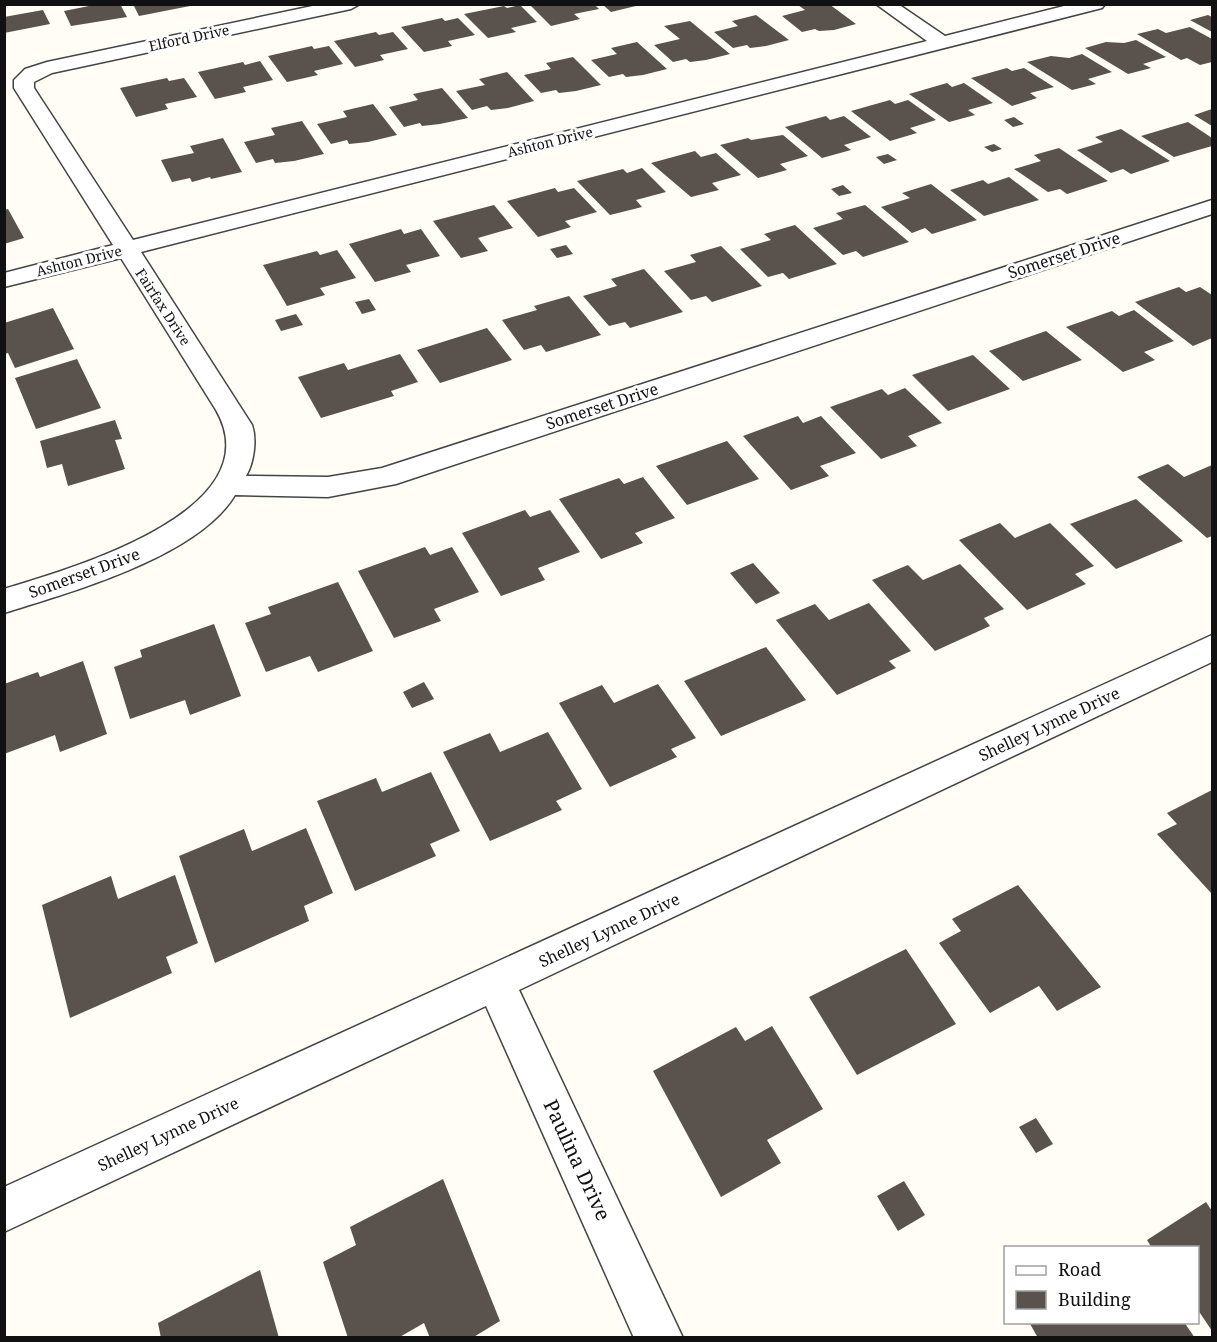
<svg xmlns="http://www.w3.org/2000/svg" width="1217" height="1342" font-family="'Noto Serif',serif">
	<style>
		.building { fill: #5a524d }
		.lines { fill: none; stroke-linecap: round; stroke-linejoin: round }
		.minor-casing { stroke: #444; stroke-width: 3 }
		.minor { fill: #fff; fill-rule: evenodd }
		.labels { text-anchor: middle; stroke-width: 6; stroke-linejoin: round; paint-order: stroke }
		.far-street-label { font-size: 14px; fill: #111; stroke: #fff }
		.street-label { font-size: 16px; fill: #111; stroke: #fff }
		.near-street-label { font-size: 20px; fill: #111; stroke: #fff }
	</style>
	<rect width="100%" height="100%" fill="#fffdf5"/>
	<path class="building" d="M99,4H120L127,17L71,26L64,11Z
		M133,4H190V6L139,16Z
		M529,4H594L599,9L574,14L580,19L551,26Z
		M602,4H640V5L611,12Z
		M829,4L856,24L834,30L819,31L815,29L802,32L782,16L805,10L798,5Z
		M520,5L537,22L511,28L516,32L488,38L464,14L504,6L507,8Z
		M43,10L50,24L4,33V17Z
		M756,15L789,40L766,46L750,48L747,45L733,48L714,32L738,26L732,21Z
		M1208,15L1212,17V32L1190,20Z
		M442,18L445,21L458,18L475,35L448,41L452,46L424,52L401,27Z
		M690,21L730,54L706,60L690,62L686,59L673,62L654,45L680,39L664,26Z
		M1190,27L1212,39V62L1200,65L1187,58L1181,60L1137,34L1158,29L1166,33Z
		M376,32L379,35L393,32L408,49L380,55L384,60L355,67L334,41Z
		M1136,40L1166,57L1143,64L1151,68L1128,74L1085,48L1106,42L1124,43Z
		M637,42L667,69L643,75L626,77L623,74L609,77L591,60L617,54L611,48Z
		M312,46L314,49L329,46L343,64L314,71L318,75L287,82L268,56Z
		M1082,54L1112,72L1088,79L1096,84L1072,90L1027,62L1051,56L1069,58Z
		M573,57L601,85L576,91L559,93L556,90L541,93L524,75L551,69L546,63Z
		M260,61L273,80L243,87L246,92L215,99L198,72L243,62L245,65Z
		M1007,68L1012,71L1024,68L1054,87L1030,93L1037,98L1012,106L971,78Z
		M507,72L534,101L508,108L491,110L487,106L472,110L456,91L485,85L479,79Z
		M167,78L169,81L184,78L197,97L165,104L168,109L136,117L120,88Z
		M947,83L952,87L964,83L993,103L968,110L975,115L949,122L909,94Z
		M442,88L468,118L440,124L422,126L420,123L404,127L389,107L418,100L413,94Z
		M890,100L895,104L908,100L936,120L910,128L917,133L890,141L851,111Z
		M373,104L397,135L368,142L349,144L347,140L331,144L317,124L347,117L343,111Z
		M1212,109V126L1194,115Z
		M826,116L830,120L844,116L871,137L844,145L851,150L822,158L785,127Z
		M1014,117L1024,124L1013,127L1004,120Z
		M302,121L324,154L294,161L275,163L273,159L256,163L244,142L275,135L271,128Z
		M1188,122L1212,138V146L1174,157L1141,136Z
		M1121,129L1170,161L1131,174L1123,169L1111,173L1077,150L1103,142L1095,137Z
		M783,135L808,156L780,164L787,170L758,178L720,145L748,138L751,140Z
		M223,138L242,172L211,179L210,177L192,182L190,178L172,182L161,160L194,153L190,146Z
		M994,144L1002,149L992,152L984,147Z
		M1059,148L1108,181L1067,194L1060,189L1048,192L1014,169L1041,161L1034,155Z
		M695,151L701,157L716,153L741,175L712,183L719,190L691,197L651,163Z
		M888,154L897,160L884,164L876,157Z
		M642,168L666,192L636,200L642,207L610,215L577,181L623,169L627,173Z
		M1009,177L1039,200L984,216L950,190L983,180L988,184Z
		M931,184L977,220L932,234L925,228L912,233L881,207L910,198L902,193Z
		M843,185L852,193L839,196L831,189Z
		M555,188L558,192L574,188L597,212L565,221L571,227L538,237L507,201Z
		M494,205L513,228L478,238L488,251L461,258L433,221Z
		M865,205L909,242L863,257L856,251L843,255L813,228L843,219L836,213Z
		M8,209L24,238L4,244V210Z
		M795,225L837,264L789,279L783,273L768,277L740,249L771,240L764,234Z
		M401,229L404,234L421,229L440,256L406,265L411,272L375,282L349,244Z
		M566,245L573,254L557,258L550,249Z
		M721,246L762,286L712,302L706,296L691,300L664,271L696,262L690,255Z
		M337,250L356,278L320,288L325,295L287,306L263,265L317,251L320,255Z
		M644,269L683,312L630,328L625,322L609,326L583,296L617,286L611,279Z
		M1179,287L1186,292L1200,287L1212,295V338L1193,346L1135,302Z
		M569,296L601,335L546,352L541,345L524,350L502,320L537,310L534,306Z
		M369,299L376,310L362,314L355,302Z
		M53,308L74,349L15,368L8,353L4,354V323Z
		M1134,310L1174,341L1144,352L1155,360L1123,372L1066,327L1112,311L1119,316Z
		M296,314L303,325L281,331L275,320Z
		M487,328L512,360L440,383L417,350Z
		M1046,331L1082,360L1023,381L989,351Z
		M400,354L418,382L391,391L394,396L321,418L298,377L344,363L348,370Z
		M973,355L1010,389L948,411L912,375Z
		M77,359L101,408L36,429L15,378Z
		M905,388L942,423L908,436L917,446L881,459L830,407L882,389L888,395Z
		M798,416L803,423L821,416L856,453L820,466L829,476L791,490L743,436Z
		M115,420L122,439L115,440L125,469L68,486L62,464L47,468L40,441Z
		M727,441L759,479L687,505L656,466Z
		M1168,464L1184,477L1212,465V536L1207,538L1137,477Z
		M643,477L675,518L635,533L643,543L601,559L559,499L619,478L624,484Z
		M1136,499L1183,541L1116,569L1070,524Z
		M525,510L530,517L550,510L580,552L538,568L545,580L501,596L462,533Z
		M1000,523L1015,538L1050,523L1094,566L1075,574L1086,584L1027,610L959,540Z
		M425,547L430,555L452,547L479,592L434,609L441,621L394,638L358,571Z
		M753,563L780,593L756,604L730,573Z
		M960,564L1004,609L984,618L990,626L935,651L872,580L908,565L923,580Z
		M338,582L373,651L318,672L310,656L266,672L245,623L271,614L268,607Z
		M869,603L911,651L889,661L896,668L837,695L776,620L815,604L829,620Z
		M214,624L241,696L190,715L185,700L130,719L114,667L142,657L140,650Z
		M766,647L806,700L721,736L684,681Z
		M83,661L107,734L60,752L55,735L4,754V684L38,672L40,677Z
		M424,682L434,699L412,708L403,692Z
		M658,684L696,738L671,749L677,757L610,787L559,703L602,685L614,703Z
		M548,732L582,789L556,801L562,810L490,841L443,752L490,733L500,752Z
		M431,772L460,831L430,844L436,856L355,891L317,801L376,778L382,792Z
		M1212,790V894L1157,834L1177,824L1167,813Z
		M306,828L333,893L304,906L309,921L215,963L179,856L244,829L252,851Z
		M175,875L198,943L166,957L172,973L70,1018L42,905L111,876L118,899Z
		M1018,885L1101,987L1057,1011L1039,986L990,1013L939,943L961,931L952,919Z
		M906,949L956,1024L857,1075L809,997Z
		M772,1026L823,1109L767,1140L781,1163L721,1197L653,1071L736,1027L745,1041Z
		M1036,1118L1053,1144L1036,1153L1019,1127Z
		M443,1179L500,1321L472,1338H430L424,1323L398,1338H348L323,1262L356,1245L350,1227Z
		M904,1181L925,1215L898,1231L877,1196Z
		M1206,1202L1212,1211V1331L1198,1310V1248H1152L1147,1240Z
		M260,1270L279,1338H161L158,1323Z
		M1029,1322H1184L1195,1338H1038Z"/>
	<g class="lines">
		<g class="minor-casing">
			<path id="minor" d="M322,4H360L351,9L52,73L34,82V88L133,240L927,41L876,4H898L945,36L1072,4H1105L1102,8L141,252L252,425C257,439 254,463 246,476L328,477L382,468L1212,200V214L396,484L328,497L235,495C198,557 71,592 4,613V589C70,569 274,511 216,410L121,258L4,287V273L113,245L14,88V80L25,69L47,62Z
				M1212,635V662L519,990L683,1338H634L486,1006L4,1232V1187Z"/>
		</g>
		<use href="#minor" class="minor"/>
	</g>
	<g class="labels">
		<g class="far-street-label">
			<text transform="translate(189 38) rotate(-12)" y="5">Elford Drive</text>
			<text transform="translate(550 142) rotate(-14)" y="5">Ashton Drive</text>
			<text transform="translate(79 261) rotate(-14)" y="5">Ashton Drive</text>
			<text transform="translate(163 307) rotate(57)" y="5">Fairfax Drive</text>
		</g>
		<g class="street-label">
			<text transform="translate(1064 255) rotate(-18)" y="6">Somerset Drive</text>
			<text transform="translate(602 406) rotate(-18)" y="6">Somerset Drive</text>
			<text transform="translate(84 573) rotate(-20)" y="6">Somerset Drive</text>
			<text transform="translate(1049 724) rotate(-25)" y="6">Shelley Lynne Drive</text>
			<text transform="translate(609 930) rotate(-25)" y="6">Shelley Lynne Drive</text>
			<text transform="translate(168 1134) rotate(-25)" y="6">Shelley Lynne Drive</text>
		</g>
		<g class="near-street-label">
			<text transform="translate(577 1160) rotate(65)" y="7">Paulina Drive</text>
		</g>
	</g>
	<rect width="1217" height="1342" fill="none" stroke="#111111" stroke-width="12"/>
	<rect x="1004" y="1246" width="195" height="78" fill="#ffffff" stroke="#a0a0a0" stroke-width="1.5"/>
	<rect x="1016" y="1266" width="30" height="9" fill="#ffffff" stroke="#a0a0a0" stroke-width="1.5"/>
	<text x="1058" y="1276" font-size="18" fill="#111111">Road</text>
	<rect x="1016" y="1291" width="30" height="18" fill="#5a524d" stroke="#a0a0a0" stroke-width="1.5"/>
	<text x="1058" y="1306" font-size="18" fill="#111111">Building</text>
</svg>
